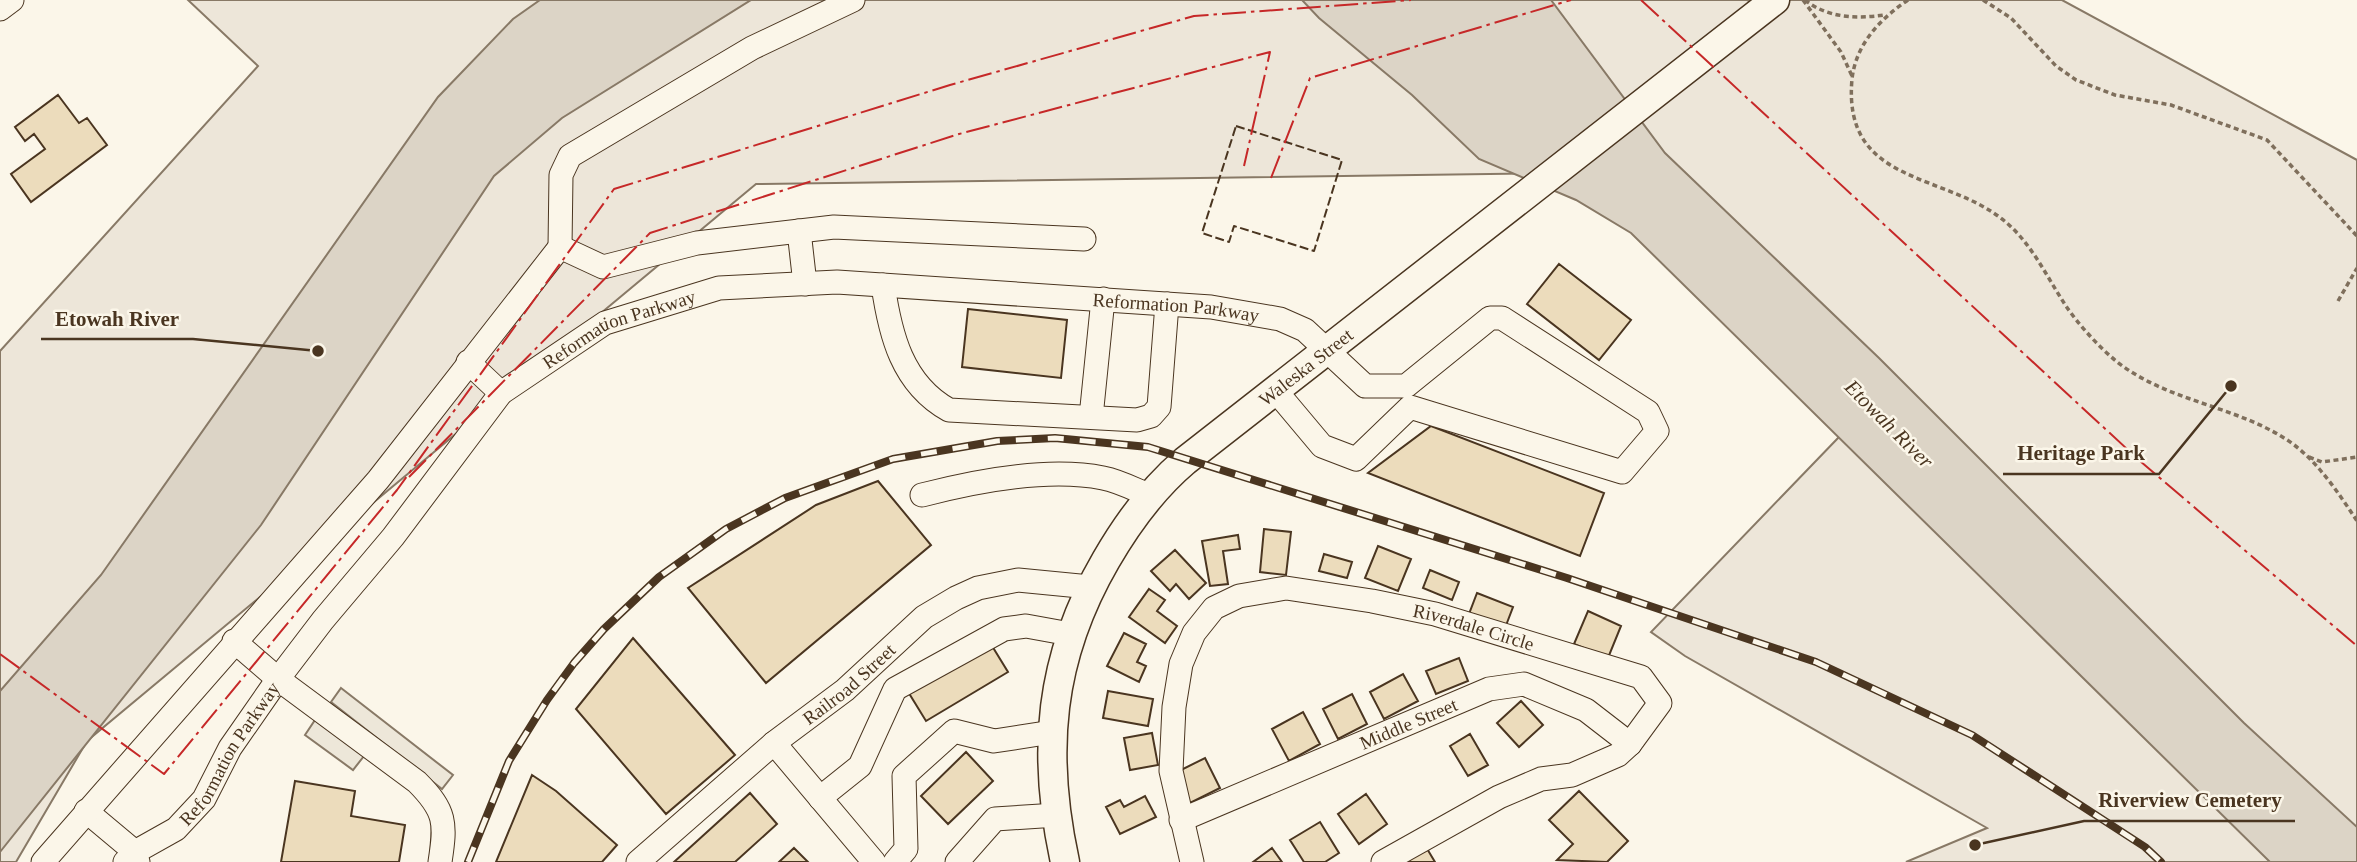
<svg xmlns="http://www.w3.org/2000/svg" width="2357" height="862" font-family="Georgia,serif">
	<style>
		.green { fill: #ede6d9; stroke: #887966; stroke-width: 2 }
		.parking { fill: #ede7d9; stroke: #887966; stroke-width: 2 }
		.water { fill: #dcd4c6; stroke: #887966; stroke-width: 2 }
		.building { fill: #ecdcbc; stroke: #4a3520; stroke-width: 2 }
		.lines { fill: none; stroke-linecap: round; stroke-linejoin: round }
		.minor-casing { stroke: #4a3520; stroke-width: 25 }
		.major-casing { stroke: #4a3520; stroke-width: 31 }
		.path { stroke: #7f6f5c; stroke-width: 3.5; stroke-dasharray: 5 3.5; stroke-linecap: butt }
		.minor { stroke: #fbf6e9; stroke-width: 23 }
		.major { stroke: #fbf6e9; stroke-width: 28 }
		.rail-casing { stroke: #4a3520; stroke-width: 8 }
		.rail { stroke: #fbf6e9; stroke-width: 5; stroke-dasharray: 16; stroke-linecap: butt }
		.fence { stroke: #4a3520; stroke-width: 2; stroke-dasharray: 9 3.5; stroke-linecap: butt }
		.power { stroke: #c62828; stroke-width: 2; stroke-dasharray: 24 5 3.5 5; stroke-linecap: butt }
		.labels { text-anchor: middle; stroke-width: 5; stroke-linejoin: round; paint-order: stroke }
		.street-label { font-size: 19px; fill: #4a3520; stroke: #fbf6e9 }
		.water-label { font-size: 21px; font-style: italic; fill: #4a3520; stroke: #fbf6e9 }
		.leader { fill: none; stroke: #4a3520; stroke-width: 2.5 }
		.callout-dot { fill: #4a3520; stroke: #fbf6e9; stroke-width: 2.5 }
		.callout-label { font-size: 21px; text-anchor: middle; font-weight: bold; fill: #4a3520; stroke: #fbf6e9; stroke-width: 5; stroke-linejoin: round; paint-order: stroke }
	</style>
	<rect width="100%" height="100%" fill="#fbf6e9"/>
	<path class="green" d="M188,0H1747L1769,10L1783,0H2062L2357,160V862H1906L1987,828L1685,656L1651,632L1865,410L1554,173L756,184L87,741L16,862H0V351L258,66Z"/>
	<path class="parking" d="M341,688L453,775L442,789L331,702Z
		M315,720L364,756L353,770L305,735Z"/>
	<path class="water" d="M540,0H751L562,118L494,176L261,525L0,852V691L101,575L438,97L513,19Z
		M1302,0H1551L1665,153L1879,358L2244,723L2357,827V862H2270L1631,233L1576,200L1479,159L1412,95L1319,18Z"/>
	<path class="building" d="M58,95L79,123L87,118L107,145L31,202L11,174L45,149L34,134L25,141L15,127Z
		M1559,264L1631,320L1599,360L1527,304Z
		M968,309L1067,320L1061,378L962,367Z
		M1431,426L1604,493L1580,556L1368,473Z
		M878,481L931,545L766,683L688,588L816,505Z
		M1264,529L1291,532L1286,575L1260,572Z
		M1238,535L1240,549L1223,551L1228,584L1210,586L1202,541Z
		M1378,546L1411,559L1398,591L1365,578Z
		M1175,550L1206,583L1189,599L1176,584L1170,591L1151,571Z
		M1324,554L1352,562L1347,578L1319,571Z
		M1430,570L1459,582L1452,600L1423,588Z
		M1149,589L1165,600L1157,611L1177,626L1165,643L1129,617Z
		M1477,593L1513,607L1505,628L1469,614Z
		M1588,611L1621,626L1608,658L1574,644Z
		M1124,633L1146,644L1137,662L1146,666L1139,682L1107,666Z
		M633,638L735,755L666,814L576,709Z
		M989,641L1008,672L926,721L907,690Z
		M1459,658L1468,681L1436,694L1426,671Z
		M1403,674L1418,701L1384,719L1370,692Z
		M1108,691L1153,699L1148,726L1103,718Z
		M1352,694L1367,724L1338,739L1323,709Z
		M1521,701L1543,725L1519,747L1497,723Z
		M1303,712L1320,744L1289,761L1272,729Z
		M1152,733L1158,765L1130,770L1124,738Z
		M1470,734L1488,765L1468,776L1450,746Z
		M966,752L993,781L948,824L921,796Z
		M1205,758L1220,788L1190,803L1175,773Z
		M532,775L556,791L617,845L602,862H496Z
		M295,781L355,791L351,816L405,825L399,862H281Z
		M1579,791L1628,841L1607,862L1557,860L1573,844L1549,820Z
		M750,793L777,824L735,862H674Z
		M1366,794L1387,824L1359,844L1338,814Z
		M1145,796L1156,817L1120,834L1106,807L1120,800L1124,807Z
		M1320,822L1339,853L1325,862H1304L1290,840Z
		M1426,847L1435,862H1401Z
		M794,848L808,862H779Z
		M1272,848L1282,862H1253Z"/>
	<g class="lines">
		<g class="minor-casing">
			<g id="minor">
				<path d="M0,9L12,0"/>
				<path d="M799,231L805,284"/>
				<path d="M560,247L561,175L570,156L752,48L853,0"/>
				<path d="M883,285C890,334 902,384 949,410L1137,420L1151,416L1159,407L1167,304"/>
				<path d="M468,362L501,393"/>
				<path d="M1091,417L1103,299"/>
				<path d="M922,495C976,481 1048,467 1103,478C1119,481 1134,489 1148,495"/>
				<path d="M234,641L278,679L417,782C446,811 446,823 440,862"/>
				<path d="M774,743L874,862"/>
				<path d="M820,798L860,766L895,689L1004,629L1026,626L1070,634"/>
				<path d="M86,811L135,852L138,862"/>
				<path id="s1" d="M1181,820L1489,689L1524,684L1586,710L1630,744"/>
				<path d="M43,862L378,480L560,247L603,267L697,243L834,227L1084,239"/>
				<path id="s2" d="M125,862L135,852L176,829L204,799L230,748L278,679L323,620L393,537L501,393L605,323L719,288L837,282L1211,307L1280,319L1305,330L1365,386H1406L1490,318H1502L1648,412L1657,431L1622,472L1410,407L1356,459L1322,446L1275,390"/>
				<path id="s3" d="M638,862L774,743L845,690L924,617L956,598L978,588L1018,580L1090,587"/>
				<path d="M895,862L906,849L904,776L954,731L994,741L1052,732"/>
				<path d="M957,862L995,819L1057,815"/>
				<path id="s4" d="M1192,862L1171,771L1174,707L1181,664L1194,633L1214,608L1239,596L1286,588L1372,601L1435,614L1641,677L1660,703L1630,744L1618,755L1572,775L1541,779L1499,797L1383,862"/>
			</g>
		</g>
		<g class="major-casing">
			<g id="major">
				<path id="s5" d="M1065,862C1041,752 1049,658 1106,560C1128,522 1152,489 1185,461L1775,0"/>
			</g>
		</g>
		<path class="path" d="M1803,0L1841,52L1852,76
			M1805,0C1827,18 1857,19 1884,15
			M1908,0C1880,19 1856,44 1852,79C1842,188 1949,171 2008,224C2033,246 2048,279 2066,306C2079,325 2098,346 2116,361C2166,401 2232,405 2284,438C2314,456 2338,492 2357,521
			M1983,0L2011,18L2056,66L2076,80L2115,95L2171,105L2267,140L2357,236
			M2338,301L2357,268
			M2309,457L2322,462L2357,457"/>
		<use href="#minor" class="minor"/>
		<use href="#major" class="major"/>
		<g class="rail-casing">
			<path id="rail" d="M468,862L509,761L547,700L574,663L604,629L659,577L726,529L785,498L893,459L997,441L1055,438L1148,447L1567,578L1816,662L1972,735L2145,847L2161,862"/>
		</g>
		<use href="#rail" class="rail"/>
		<path class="fence" d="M1236,126L1342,160L1314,251L1234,226L1229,242L1202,233Z"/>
		<path class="power" d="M1641,0L2140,461L2357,646
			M1271,178L1310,78L1571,0
			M409,477L650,233L959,134L1270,52L1244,166
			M0,654L164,774L397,490L614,189L950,85L1194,16L1411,0"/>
	</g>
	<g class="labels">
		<g class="street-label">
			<text dy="7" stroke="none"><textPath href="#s2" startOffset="1309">Reformation Parkway</textPath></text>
			<text dy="7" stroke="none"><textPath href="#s2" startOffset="742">Reformation Parkway</textPath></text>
			<text dy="7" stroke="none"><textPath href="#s5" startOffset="593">Waleska Street</textPath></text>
			<text dy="7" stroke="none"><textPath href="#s4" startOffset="534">Riverdale Circle</textPath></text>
			<text dy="7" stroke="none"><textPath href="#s3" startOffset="276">Railroad Street</textPath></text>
			<text dy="7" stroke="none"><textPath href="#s1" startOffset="247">Middle Street</textPath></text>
			<text dy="7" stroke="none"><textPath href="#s2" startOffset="154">Reformation Parkway</textPath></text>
		</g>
		<g class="water-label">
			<text transform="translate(1889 424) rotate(45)" y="7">Etowah River</text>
		</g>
	</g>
	<path class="leader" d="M318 351L193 339H41M2231 386L2159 474H2003M1975 845L2084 821H2295"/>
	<g class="callout-dot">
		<circle cx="318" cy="351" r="7"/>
		<circle cx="2231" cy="386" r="7"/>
		<circle cx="1975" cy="845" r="7"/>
	</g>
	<g class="callout-label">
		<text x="117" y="326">Etowah River</text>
		<text x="2081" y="460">Heritage Park</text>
		<text x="2190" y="807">Riverview Cemetery</text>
	</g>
</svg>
